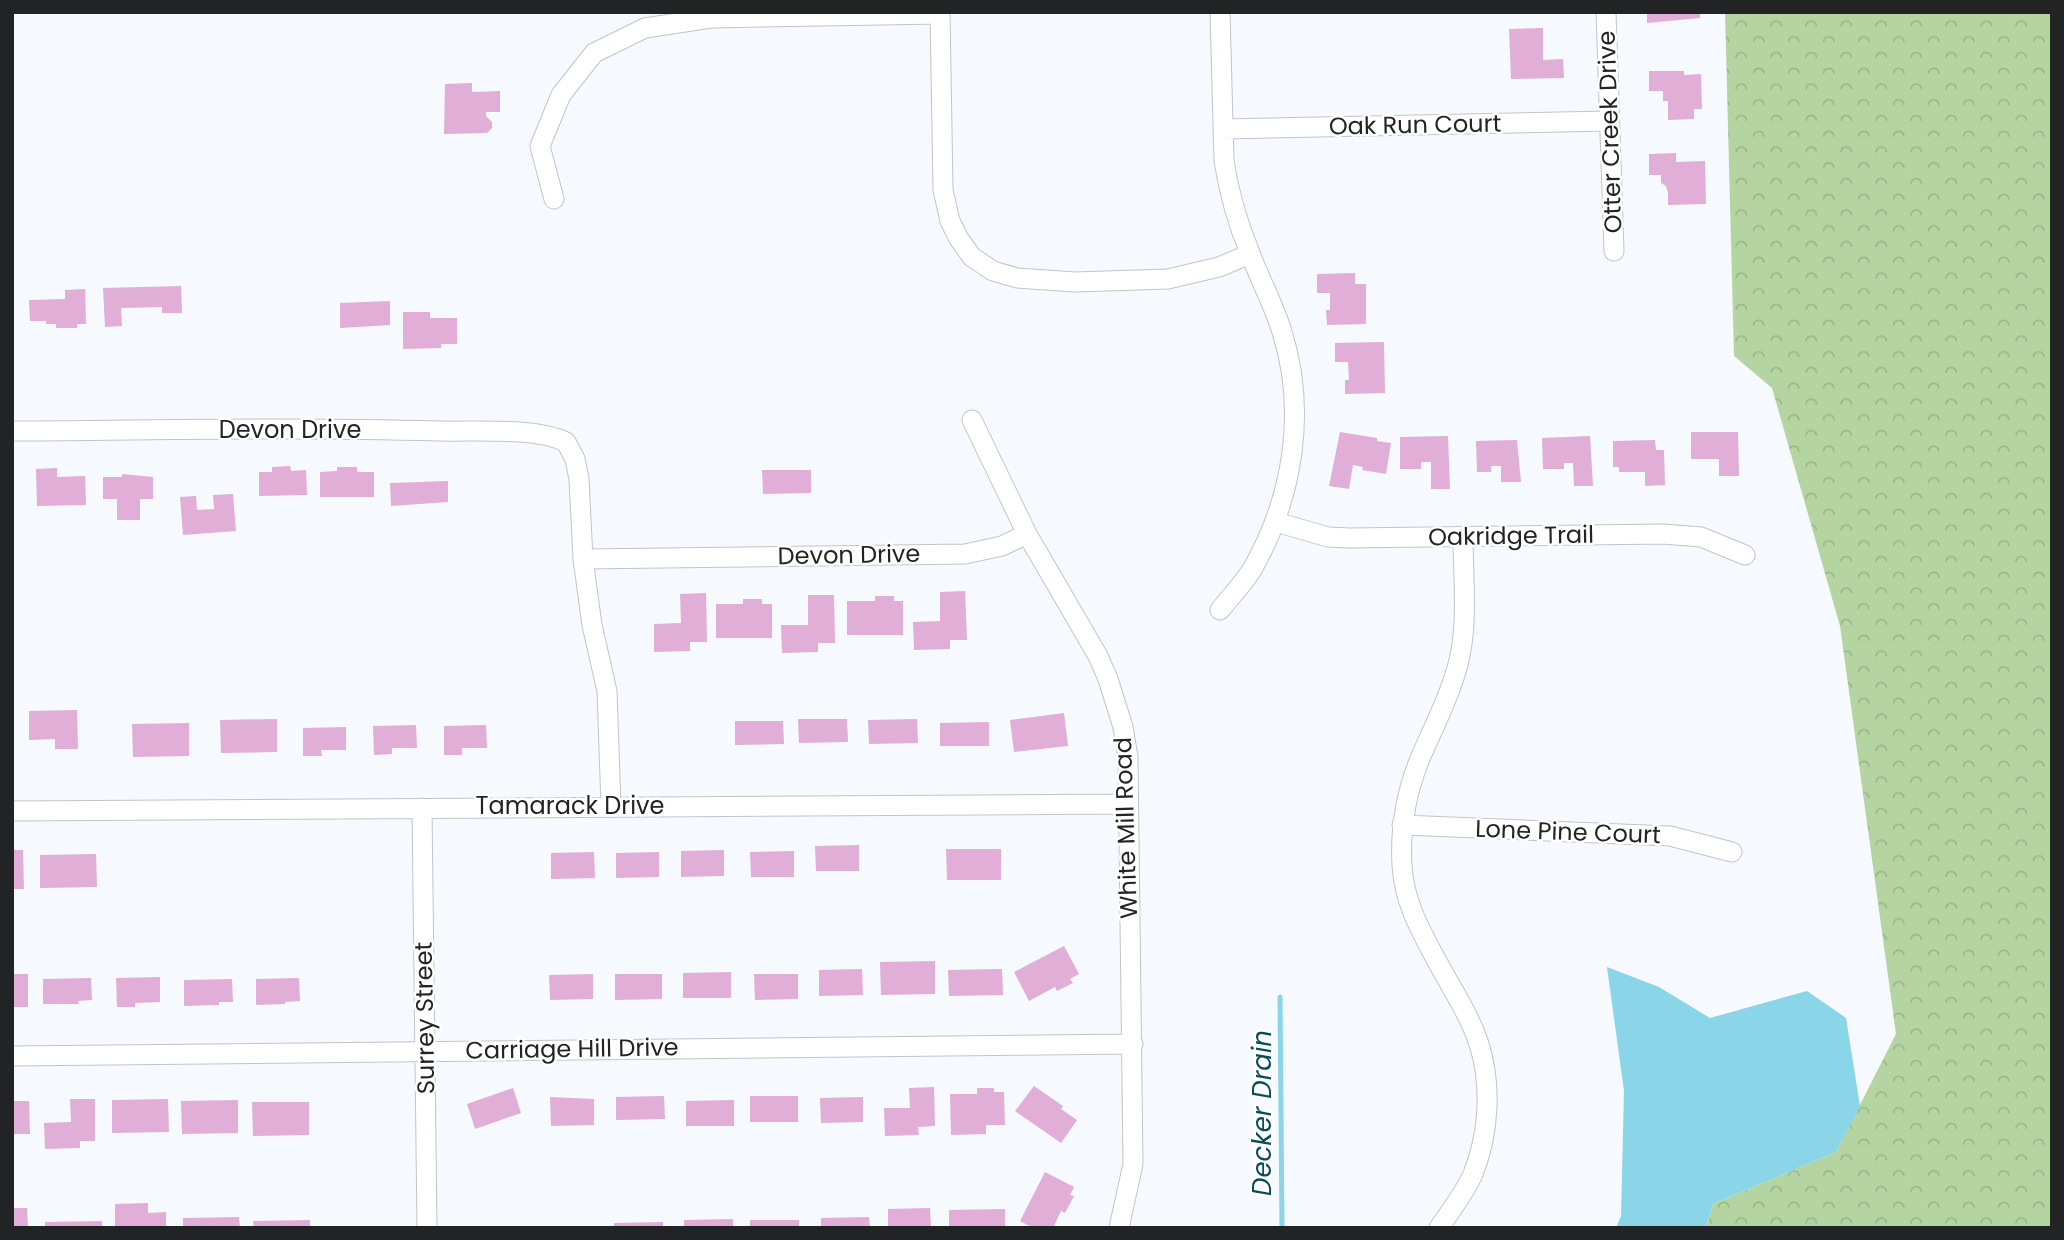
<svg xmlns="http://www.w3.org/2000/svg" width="2064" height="1240" font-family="Poppins,sans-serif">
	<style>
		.forest { fill: url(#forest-crowns) }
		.water { fill: #8ad5e7 }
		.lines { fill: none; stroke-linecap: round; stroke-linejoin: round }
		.stream { stroke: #8ad5e7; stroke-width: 5 }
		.building { fill: #e0aed6 }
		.street-casing { stroke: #c1c4c9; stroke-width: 21 }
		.street { stroke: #fff; stroke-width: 19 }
		.labels { text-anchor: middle; stroke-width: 5; stroke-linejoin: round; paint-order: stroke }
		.street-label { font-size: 24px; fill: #222324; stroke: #fff }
		.water-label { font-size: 26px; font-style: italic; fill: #074c59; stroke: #fff }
	</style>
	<defs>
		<pattern id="forest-crowns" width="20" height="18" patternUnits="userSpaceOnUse" patternTransform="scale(1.75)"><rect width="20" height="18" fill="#b4d5a1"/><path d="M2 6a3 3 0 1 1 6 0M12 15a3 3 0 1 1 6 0" fill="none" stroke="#9ab78a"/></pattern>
	</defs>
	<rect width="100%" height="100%" fill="#f6f9fe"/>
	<path class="forest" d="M1725,12H2052V1228H1706L1713,1204L1836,1152L1896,1034L1840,626L1772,388L1734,356Z"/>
	<path class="water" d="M1607,967L1659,987L1710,1018L1807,991L1846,1018L1860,1106L1836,1152L1713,1204L1706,1228H1616L1621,1216L1624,1091Z"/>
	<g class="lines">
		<path class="stream" d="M1280,997L1282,1228"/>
	</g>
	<path class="building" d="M1647,12H1700V18L1647,23Z
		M1543,28V60L1563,59L1564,78L1511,79L1509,29Z
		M1649,71H1684V75L1701,74L1702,109H1694V119L1668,120V101H1663V91H1649Z
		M472,83V92L500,91V112H486V116L492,122V128L487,133L444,134L445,84Z
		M1676,153V162L1705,161L1706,204L1668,205V193L1666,186L1661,183V175H1649V154Z
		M1355,273V284H1366V324L1327,325L1326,310H1330V293H1317V274Z
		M181,286L182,313H162V307L121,308L122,326L105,327L103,288Z
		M85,289L86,324H77V328H56V324H46V321H30L29,300L65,299V290Z
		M390,301V325L340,328V303Z
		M403,312H430V318H457V344H441V348L403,349Z
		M1384,342L1385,393L1345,394V380H1349L1348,362H1335V343Z
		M1340,432L1377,438V441L1391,443L1386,474L1362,470L1363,467L1353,465L1349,489L1329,486Z
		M1691,432H1738L1739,476H1719V459H1691Z
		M1448,436L1450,489H1431V462H1421V469H1400V437Z
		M1590,436L1593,486H1574L1573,463H1564V469H1543L1542,438Z
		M1517,440L1521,482H1501V466H1491V472H1477L1476,441Z
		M1655,440L1656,450H1664L1665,485L1645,486V472H1619V467H1613V441Z
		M290,466L291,471L306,470L307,495L259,496V472H272V467Z
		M337,467H357V472H374V497H320V472L337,471Z
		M57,468V477L85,476L86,505L37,506L36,469Z
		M762,470H811V493L763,494Z
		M122,474L153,477V499H140V520H117V499H103V477H122Z
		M448,481V502L391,506L390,483Z
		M233,494L236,531L183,535L180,497L196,496L197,510L214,509L213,495Z
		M965,591L967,640H950V649L914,650L913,622L940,621V592Z
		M706,593L707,642H690V651L654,652V624L681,623L680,594Z
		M808,595H834L835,643H818V652L782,653L781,625H808Z
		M875,596H894V601H903V635H847V601H875Z
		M743,599H762V604H772V638H716V604H743Z
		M77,710L78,749H55V739L29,740V711Z
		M1064,713L1068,746L1014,752L1010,720Z
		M277,719V752L221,753L220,720Z
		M798,719H847L848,742L799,743Z
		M917,719L918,743L869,744L868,720Z
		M735,721H783L784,744L735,745Z
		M989,722V746H940V723Z
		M189,723V756L133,757L132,724Z
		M416,725L417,748H392V754L374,755L373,726Z
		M486,725L487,748H462V755H444V726Z
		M346,727V750H321L322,756H303V728Z
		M859,845V871H816L815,846Z
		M946,849H1001V880H947Z
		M12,850H23L24,889H12Z
		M724,850V876L681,877V851Z
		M794,851V877H751L750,852Z
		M594,852L595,878L551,879V853Z
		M659,852V877L616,878V853Z
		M96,854L97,887L40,888V855Z
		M1064,946L1079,974L1070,979L1073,983L1057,991L1055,987L1029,1001L1014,972Z
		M935,961V994L881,995L880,962Z
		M862,969L863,995L819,996V970Z
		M1002,969L1003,995L949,996L948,970Z
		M731,972V998H683V973Z
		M12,974H28V1007H12Z
		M593,974V999L550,1000L549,975Z
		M615,974H662V999L615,1000Z
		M754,974H798V999L755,1000Z
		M160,977V1002L135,1003V1007H117L116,978Z
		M91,978L92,1000L78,1001L79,1004H43V979Z
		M299,978L300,1001L285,1002V1004L256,1005V979Z
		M232,979L233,1002H219V1005L184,1006V980Z
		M1034,1086L1063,1106L1061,1109L1077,1120L1061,1143L1015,1111Z
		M934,1087L935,1126L918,1127L919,1135L885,1136L884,1108H910L909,1088Z
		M513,1088L521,1113L475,1129L467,1104Z
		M977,1088H994V1092H1004L1005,1125H986V1134L951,1135L950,1094H977Z
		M664,1096L665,1119L616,1120V1097Z
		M750,1096H798V1122H750Z
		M550,1097L594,1099V1125L551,1126Z
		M863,1097V1122L821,1123L820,1098Z
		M70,1099H95V1141H80V1148L45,1149L44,1123L71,1122Z
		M168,1099L169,1132L112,1133V1100Z
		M238,1100V1133L182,1134L181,1101Z
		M734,1100V1126H686V1101Z
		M12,1101H29L30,1134H12Z
		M252,1102H309V1135L253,1136Z
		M1045,1172L1074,1187L1070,1195L1074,1196L1065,1213L1061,1211L1053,1228H1033L1020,1221Z
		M148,1203V1213L166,1212V1228H115V1204Z
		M12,1208H27L28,1228H12Z
		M930,1208L931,1228H888V1209Z
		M1005,1209V1228H949V1210Z
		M239,1217L240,1228H183V1218Z
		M869,1217L870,1228H821V1218Z
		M733,1219V1228H684V1220Z
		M310,1220V1228H254L253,1221Z
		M750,1220H799V1228H750Z
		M102,1221V1228H45V1222Z
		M663,1222V1228H614V1223Z"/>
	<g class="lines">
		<g class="street-casing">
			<path id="street" d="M940,12L943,190L950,221L959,239L972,257L993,271L1017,278L1075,282L1168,279L1219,267L1250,254
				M1606,12L1614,251
				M1223,129L1608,121
				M554,199L540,146L561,95L594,53L645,28L711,18L940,14
				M972,420L1027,534L1098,656L1108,679L1123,727L1128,757L1133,1164L1119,1228
				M12,431C155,430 297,427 439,431C475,432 534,427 566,442L575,459L579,479L583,559L592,625L607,691L611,806
				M1276,522L1328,537L1350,538L1663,534L1701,537L1745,555
				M583,559L965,554L1002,546L1027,534
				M1220,610C1231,596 1244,583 1253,568C1293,497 1307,411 1282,332C1274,305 1260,280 1250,253C1238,224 1229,193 1224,161L1220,12
				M422,808L427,1228
				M12,811L1128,804
				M1402,825L1670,836L1732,852
				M12,1056L1133,1044
				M1439,1228C1451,1210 1464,1194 1473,1174C1489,1134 1492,1085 1479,1044C1470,1016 1452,989 1438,963C1421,931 1404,903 1402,865C1400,830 1406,794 1419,761C1432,730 1448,701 1457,668C1469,627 1463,579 1463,536"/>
		</g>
		<use href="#street" class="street"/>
	</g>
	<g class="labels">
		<g class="street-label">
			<text transform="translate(1415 125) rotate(-1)" y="8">Oak Run Court</text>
			<text transform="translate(1610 132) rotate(-92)" y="8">Otter Creek Drive</text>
			<text x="290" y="438">Devon Drive</text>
			<text transform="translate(1511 536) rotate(-1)" y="8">Oakridge Trail</text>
			<text transform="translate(849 555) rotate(-1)" y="8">Devon Drive</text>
			<text x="570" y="814">Tamarack Drive</text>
			<text transform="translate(1126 828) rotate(-92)" y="8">White Mill Road</text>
			<text transform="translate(1568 832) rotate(2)" y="8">Lone Pine Court</text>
			<text transform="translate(425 1018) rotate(-91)" y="8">Surrey Street</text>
			<text transform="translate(572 1049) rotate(-1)" y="8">Carriage Hill Drive</text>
		</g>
		<g class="water-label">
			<text transform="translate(1262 1113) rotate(-90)" y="9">Decker Drain</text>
		</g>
	</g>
	<rect width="2064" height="1240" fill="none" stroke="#222324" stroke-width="28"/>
</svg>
